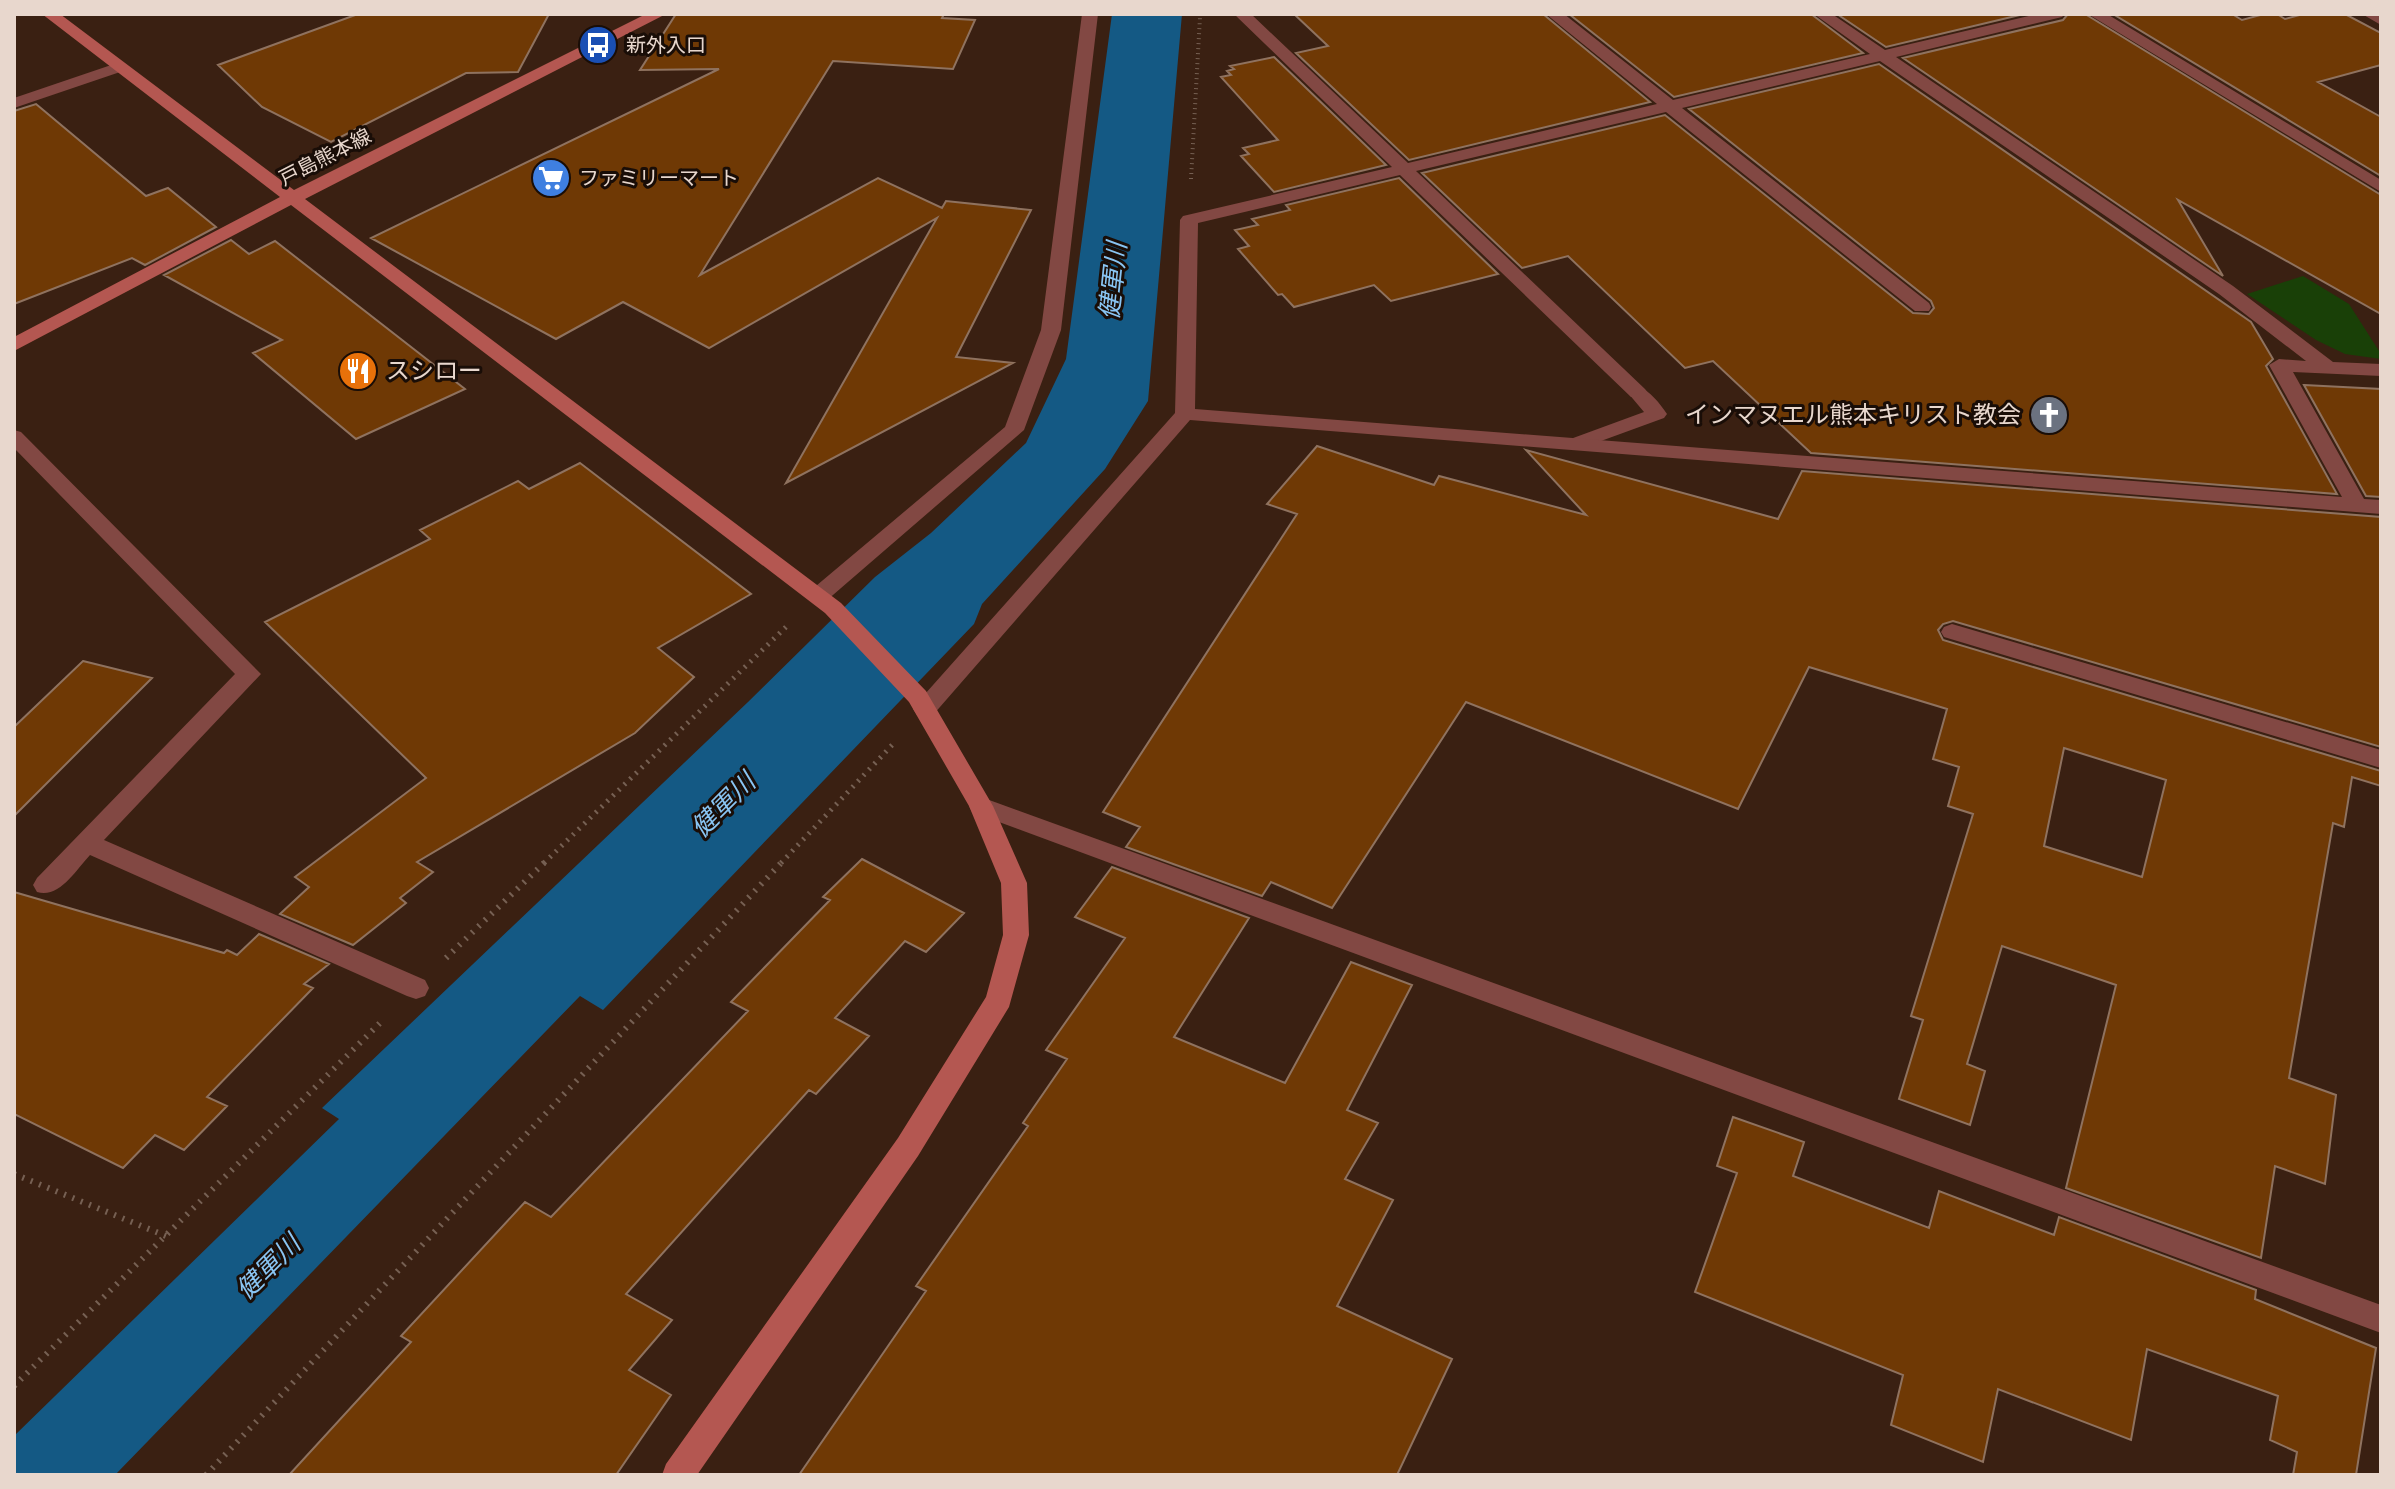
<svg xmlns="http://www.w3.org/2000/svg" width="2395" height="1489" font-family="Signika,'Noto Sans JP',sans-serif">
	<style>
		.green { fill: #194007 }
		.water { fill: #145984 }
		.building { fill: #6f3905; stroke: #8f725f; stroke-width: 2; fill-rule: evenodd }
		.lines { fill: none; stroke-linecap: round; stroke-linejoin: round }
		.path-far2 { stroke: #766053; stroke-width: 4; stroke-dasharray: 1 4; stroke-linecap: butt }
		.path-far1 { stroke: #766053; stroke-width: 5; stroke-dasharray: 2 6; stroke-linecap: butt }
		.path { stroke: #766053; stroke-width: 6; stroke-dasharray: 2 7; stroke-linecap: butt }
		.lane { fill: #824843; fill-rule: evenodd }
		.street { fill: #824843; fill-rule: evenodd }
		.secondary { fill: #b45751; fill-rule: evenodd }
		.labels { text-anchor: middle; stroke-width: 6; stroke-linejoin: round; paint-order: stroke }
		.far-poi-label { font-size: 20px; fill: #e8d7cd; stroke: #190d07; text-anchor: start }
		.far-street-label { font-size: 20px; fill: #e8d7cd; stroke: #190d07 }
		.poi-label { font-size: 24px; fill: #e8d7cd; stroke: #190d07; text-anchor: start }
		.water-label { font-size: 26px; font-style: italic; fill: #89c5f3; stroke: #190d07 }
	</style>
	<rect width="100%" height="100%" fill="#3a2012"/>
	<path class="green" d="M2303,276L2349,304L2381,354V359L2345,354L2316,340L2247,294Z"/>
	<path class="water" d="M1112,14H1182L1148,401L1105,469L982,604L974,624L603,1010L580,996L115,1475H14V1436L339,1119L322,1108L748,702L875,577L931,533L1026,443L1066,359Z"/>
	<path class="building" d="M358,14H549L518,72L466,73L331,142L262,107L218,65Z
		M676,14H944L942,18L975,20L953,69L833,61L700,275L878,178L942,208L946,201L1031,210L956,357L1013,363L786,483L937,218L709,348L623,302L556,339L371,238L719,69L640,70Z
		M1294,14H1543L1650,102L1409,160L1296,53L1328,46Z
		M1569,14H1811L1863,53L1674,97Z
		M1837,14H2024L1886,47Z
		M2068,14H2085L2381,195V314L2178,200L2223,276L1903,58L2063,20Z
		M2113,14H2232L2242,20L2264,14H2277L2285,19L2303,14H2345L2381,33V65L2318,82L2381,117V176Z
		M1274,57L1386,165L1274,192L1241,156L1249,154L1243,148L1278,140L1221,77L1231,75L1227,71L1234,69L1230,66Z
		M1879,64L2251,322L2273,359L2266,366L2337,494L1811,453L1713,361L1685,368L1568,256L1522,268L1422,173L1665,115L1913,313L1929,314L1934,308L1931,301L1689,109Z
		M36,104L146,196L168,188L216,227L145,265L132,258L14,304V111Z
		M1399,178L1498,274L1391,301L1374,285L1294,307L1282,294L1278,295L1238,249L1249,246L1235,230L1258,225L1252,219L1290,210L1286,205Z
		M231,240L249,254L275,241L465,389L356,439L253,353L282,340L164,275Z
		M2304,385L2381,389V497L2366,496Z
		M1317,446L1434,485L1439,476L1586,515L1526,450L1778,519L1802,471L2381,517V747L1953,621L1943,624L1938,630L1943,640L2381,771V786L2352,777L2344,827L2333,823L2289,1078L2336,1095L2325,1184L2275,1166L2261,1258L2066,1188L2116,985L2002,946L1967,1064L1985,1071L1970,1125L1899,1099L1923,1020L1911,1016L1973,814L1948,806L1959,767L1933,759L1947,709L1809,667L1738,809L1466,702L1332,908L1271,882L1262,896L1126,847L1140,827L1103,812L1297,514L1267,504ZM2064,748L2166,780L2142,877L2044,846Z
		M580,463L751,594L658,648L694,677L635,733L417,862L433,872L400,898L406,903L353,945L280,914L309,887L295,877L426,778L265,622L430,539L420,530L518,481L529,489Z
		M83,661L152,678L14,816V727Z
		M862,859L964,913L926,952L905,941L835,1018L869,1036L816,1094L809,1090L626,1294L672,1320L629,1370L671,1395L616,1475H289L411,1342L401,1336L525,1202L551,1217L748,1011L731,1002L830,900L823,897Z
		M1112,867L1249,918L1174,1037L1285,1083L1351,962L1412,985L1347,1110L1378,1123L1345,1179L1393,1200L1337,1306L1452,1359L1397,1475H799L926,1291L916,1286L1028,1126L1023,1123L1067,1059L1046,1050L1125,938L1075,917Z
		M14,892L224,953L227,950L237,955L259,934L329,964L304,984L313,988L207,1097L227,1106L184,1150L155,1135L123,1168L14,1114Z
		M1733,1117L1804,1142L1793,1176L1929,1228L1939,1191L2054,1235L2059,1217L2256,1290L2255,1299L2376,1348L2356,1475H2293L2297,1452L2270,1440L2278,1396L2147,1349L2131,1440L1998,1389L1983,1462L1891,1425L1903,1375L1695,1292L1737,1173L1717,1166Z"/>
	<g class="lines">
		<path class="path-far2" d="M1191,179L1200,17"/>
		<path class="path-far1" d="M544,863L788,625
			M781,863L895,742"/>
		<path class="path" d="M446,958L546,861
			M14,1174L166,1236
			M14,1386L382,1021
			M206,1475L783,861"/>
		<path class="lane" d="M1638,387C1650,390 1660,404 1667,414L1664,418L1579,449H1565L1562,445L1565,441L1644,412L1628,393Z
			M1952,624L2381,750V768L1944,637L1941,632L1944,627Z"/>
		<path class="street" d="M1082,14H1098L1061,330L1024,430L826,601H810L807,596L810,591L1005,427L1041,330Z
			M1234,14H1251L1408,163L1657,104L1546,14H1564L1673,100L1870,54L1814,14H1832L1885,50L2037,14H2065L2062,17L1896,57L2233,286L2333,362L2381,364V376L2293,372L2364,499L2381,500V514L1190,420L933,715H917L913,709L917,703L1175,413L1180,220L1183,216L1392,167ZM1880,61L2219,294L2306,361L2279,359L2269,365L2342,497L1195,409L1198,223L1400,175L1631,397H1645L1648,393L1645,389L1416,171L1666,112L1915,311H1929L1931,307L1929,303L1682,108Z
			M2088,14H2107L2381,180V192Z
			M2362,14H2381V25Z
			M120,62L128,67L126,70L14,108V98Z
			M14,430L21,432L261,674L104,840L425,980L429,988L425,996L416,999L407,996L90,855C76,870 59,899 37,892L33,885L37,878L235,674L14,448Z
			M981,797L2381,1305V1333L972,812L969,806L972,800Z"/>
		<path class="secondary" d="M42,14H60L294,190L646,14H666L305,199L841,603L926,691L993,806L1027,883L1029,935L1009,1007L918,1156L697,1475H662L666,1464L898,1138L986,997L1003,935L1001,883L969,806L909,702L825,613L291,205L14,351V337L280,197Z"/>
	</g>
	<defs>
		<g id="bus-disc" transform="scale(2)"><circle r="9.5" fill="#1a4fb4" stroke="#190d07"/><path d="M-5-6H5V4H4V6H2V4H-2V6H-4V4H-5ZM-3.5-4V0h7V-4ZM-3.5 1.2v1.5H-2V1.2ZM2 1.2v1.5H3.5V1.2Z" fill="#fff"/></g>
		<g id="supermarket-disc" transform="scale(2)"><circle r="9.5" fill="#3f7fe0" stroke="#190d07"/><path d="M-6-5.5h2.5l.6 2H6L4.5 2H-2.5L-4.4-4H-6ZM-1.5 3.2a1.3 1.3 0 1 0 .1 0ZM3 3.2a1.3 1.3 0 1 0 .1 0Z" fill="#fff"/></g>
		<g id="restaurant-disc" transform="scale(2)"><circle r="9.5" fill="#e8710a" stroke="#190d07"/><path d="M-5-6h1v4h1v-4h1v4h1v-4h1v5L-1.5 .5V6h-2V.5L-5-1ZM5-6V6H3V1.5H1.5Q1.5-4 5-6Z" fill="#fff"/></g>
		<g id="church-disc" transform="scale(2)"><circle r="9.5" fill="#6b7280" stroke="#190d07"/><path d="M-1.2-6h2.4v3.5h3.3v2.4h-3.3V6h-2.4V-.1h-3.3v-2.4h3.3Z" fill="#fff"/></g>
	</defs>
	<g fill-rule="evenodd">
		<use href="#bus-disc" x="598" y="45"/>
		<use href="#supermarket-disc" x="551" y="178"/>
		<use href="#restaurant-disc" x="358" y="371"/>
		<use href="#church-disc" x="2049" y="415"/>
	</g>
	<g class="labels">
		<g class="far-poi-label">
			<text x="626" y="52">新外入口</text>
			<text x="579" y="185">ファミリーマート</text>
		</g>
		<g class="far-street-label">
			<text transform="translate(325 157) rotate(-27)" y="7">戸島熊本線</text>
		</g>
		<g class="poi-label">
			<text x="386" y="379">スシロー</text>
			<text x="2021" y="423" text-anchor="end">インマヌエル熊本キリスト教会</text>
		</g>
		<g class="water-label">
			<text transform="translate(1113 281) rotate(-84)" y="9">健軍川</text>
			<text transform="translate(723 805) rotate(-45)" y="9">健軍川</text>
			<text transform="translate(268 1267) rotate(-45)" y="9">健軍川</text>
		</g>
	</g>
	<rect width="2395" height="1489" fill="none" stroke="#e8d7cd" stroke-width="32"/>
</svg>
